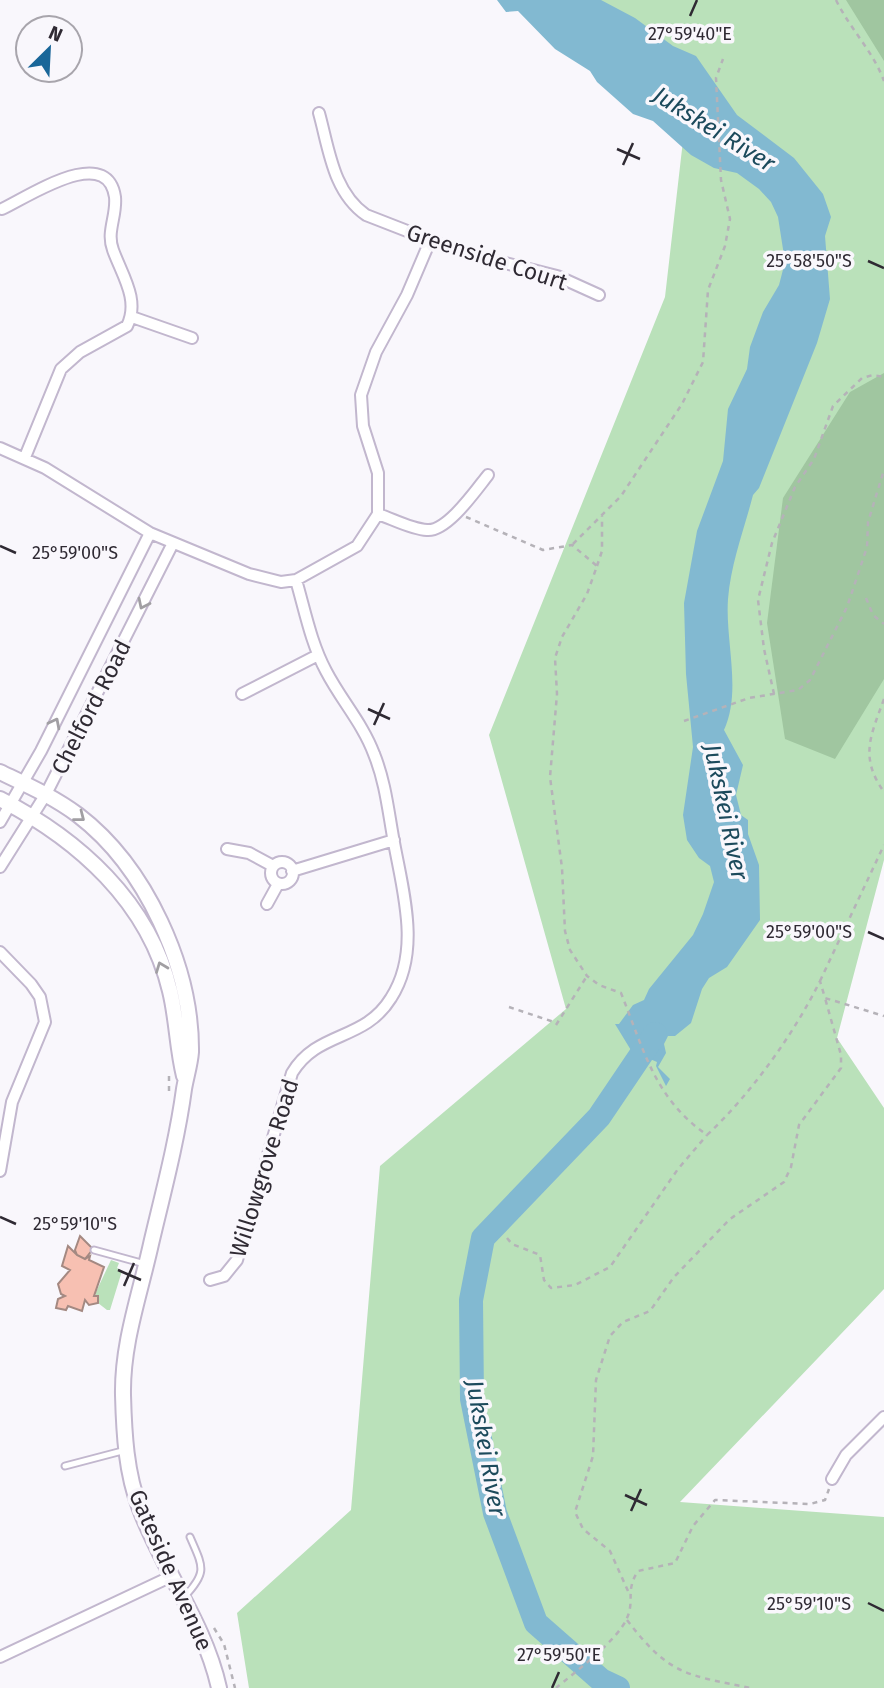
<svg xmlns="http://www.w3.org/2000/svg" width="884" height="1688" font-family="'Fira Sans',sans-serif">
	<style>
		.green { fill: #bae1ba }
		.forest { fill: #a0c6a0 }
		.water { fill: #82b9d1 }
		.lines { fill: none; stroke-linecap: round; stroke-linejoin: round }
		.river { stroke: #82b9d1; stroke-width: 24 }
		.building { fill: #f7c0b2; stroke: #a48982; stroke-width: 2 }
		.lane-casing { stroke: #c2b7ce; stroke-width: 9 }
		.street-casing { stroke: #c2b7ce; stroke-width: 14 }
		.secondary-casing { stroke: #c2b7ce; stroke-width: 18 }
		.path { stroke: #b5b2b8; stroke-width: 2.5; stroke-dasharray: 5 5; stroke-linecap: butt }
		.lane { stroke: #fff; stroke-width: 5 }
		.street { stroke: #fff; stroke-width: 10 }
		.secondary { stroke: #fff; stroke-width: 14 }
		.oneway { stroke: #a19fa3 }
		.ticks { fill: none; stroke: #2f2a33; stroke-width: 2.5 }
		.labels { text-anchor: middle; stroke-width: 7; stroke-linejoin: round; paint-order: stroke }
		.street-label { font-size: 23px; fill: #2f2a33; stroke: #f9f7fc }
		.water-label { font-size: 24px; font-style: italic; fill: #1c4a5c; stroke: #f9f7fc }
		.ticks-label { font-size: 18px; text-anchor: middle; fill: #2f2a33; stroke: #f9f7fc; stroke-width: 7; stroke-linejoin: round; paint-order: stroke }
	</style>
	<rect width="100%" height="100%" fill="#f9f7fc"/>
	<path class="green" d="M584,0H884V860L837,1038L884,1108V1289L680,1502L884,1517V1688H249L237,1613L351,1510L380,1166L566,1009L489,735L665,297L691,71Z
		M111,1260L119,1263L117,1268L122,1271L110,1310H107L98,1303L99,1297L95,1294Z"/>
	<path class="forest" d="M846,0H884V61Z
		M884,373V679L835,759L785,739L767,623L783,498L850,392Z"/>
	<path class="water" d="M497,0H601L635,18L673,46L696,56L737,115L794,158L823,194L831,217L825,236L830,299L817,343L759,488L753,495C744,530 731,563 728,599C725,641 742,691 724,730L743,765L736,795L741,815L748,820V834L759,865L760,920L727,967L709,978L702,989L691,1023L675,1036H668L664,1044L666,1053L658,1067L670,1079L666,1086L656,1066L657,1062L650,1059L640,1065L615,1024H619L633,1005L644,1000L649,989L693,935L703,914L714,882L710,866L699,858L687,840L683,815L693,747L686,674L684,603L697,531L723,461L728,409L747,369L750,347L763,312L779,285L785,262L778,217L771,202L759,189L737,173L714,168L691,155L653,121L633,114L597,82L590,71L555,49L518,11L506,12Z"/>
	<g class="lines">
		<path class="river" d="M618,1688L601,1680L536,1623L495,1513L472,1399L471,1300L483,1238L599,1117L655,1034"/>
	</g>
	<path class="building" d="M80,1236L93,1249L85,1259L77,1255L75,1250Z
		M68,1246L77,1255L85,1259L90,1256L89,1260L104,1267L94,1296H98V1303L89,1305L85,1300L82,1311L68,1306L66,1310L56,1308L58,1299L65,1296L61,1294L58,1284L70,1270L62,1266Z"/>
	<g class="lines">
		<g class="lane-casing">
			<path id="lane" d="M94,1250L145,1264
				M65,1466L126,1450
				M184,1597C208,1572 203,1567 190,1537"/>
		</g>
		<g class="street-casing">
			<path id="street" d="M319,113C329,149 333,192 366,215L461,252L557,276L599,295
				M2,209C28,197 107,143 115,197C117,216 106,232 113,250C122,275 140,300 127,326L80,352L61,369L25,457
				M132,317L192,338
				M0,448L45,468L150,533L249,574L281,582L296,580L357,546L378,514V473L363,426L361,395L376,352L407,295L430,241
				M378,514C393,519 411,529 427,530C447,532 476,490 488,475
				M242,694L318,655
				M0,822L41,751L150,533
				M227,849L249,853L273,866
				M271 873a11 11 0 1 1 22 0a11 11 0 1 1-22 0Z
				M0,867L46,794L173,543
				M292,871L394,840
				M267,904L278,884
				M0,952L31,984L40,997L45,1022L12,1102L0,1171
				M210,1280L224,1276L237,1260L292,1073C318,1030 364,1042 391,998C422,950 402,889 393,837C388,809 385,781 374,754C363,724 341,700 326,671C311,643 305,611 296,580
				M832,1479L846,1455L884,1417
				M0,1657L172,1576"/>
		</g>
		<g class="secondary-casing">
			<path id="secondary" d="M0,772C27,785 54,797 78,815C146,867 192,968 191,1052C190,1065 186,1077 184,1089C177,1141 163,1193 151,1244C140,1294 122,1343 123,1395C124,1433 126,1473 140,1509C163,1570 205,1624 219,1688
				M0,799C78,839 149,902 170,991C177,1019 177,1048 184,1076"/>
		</g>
		<path class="path" d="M836,0C850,29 873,51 884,81
			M466,517L543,550L572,545L597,566L587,594L562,637L555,658L557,694L550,777L562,868L565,931L570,950L587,976L599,985L621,993C644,1050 654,1098 707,1135C750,1095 794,1034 820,981L825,998L884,1016
			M573,544L621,496L682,404L703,362L708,290L725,246L730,219L721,180L716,78L723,59
			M597,566L602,551V516
			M866,598L873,615L884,624
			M774,694L764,649L758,600L772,543L795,487L814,459L833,406L862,378L873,375L884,377
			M884,699C871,735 859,757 884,792
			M684,721L749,698L798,690L810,680L847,607L867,547L868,522L884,470
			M820,981L884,845
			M509,1007L557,1023
			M556,1025L587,976
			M169,1091V1076
			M507,1238L512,1244L540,1255L544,1280L551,1288L575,1285L610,1267L678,1169L707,1135
			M628,1591L610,1551L583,1529L575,1512L593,1456L596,1380L610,1336L623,1322L650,1311L674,1277L730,1219L784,1182L791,1167L799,1125L841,1068V1055L825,998
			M627,1620C669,1675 686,1675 751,1688
			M214,1628L224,1644L235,1688
			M556,1688C575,1672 618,1640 627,1618C635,1600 625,1591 638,1571L675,1563L693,1526L715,1500L810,1504L825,1500L829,1489"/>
		<use href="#lane" class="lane"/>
		<use href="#street" class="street"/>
		<use href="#secondary" class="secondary"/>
	</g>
	<defs><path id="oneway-chevron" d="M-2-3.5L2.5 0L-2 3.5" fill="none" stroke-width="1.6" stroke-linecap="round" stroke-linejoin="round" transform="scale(1.75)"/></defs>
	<g class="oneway">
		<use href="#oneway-chevron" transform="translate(143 604) rotate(116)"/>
		<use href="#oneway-chevron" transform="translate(55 723) rotate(-63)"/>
		<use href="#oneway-chevron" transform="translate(80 817) rotate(38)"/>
		<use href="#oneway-chevron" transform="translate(161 967) rotate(-111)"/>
	</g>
	<path class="ticks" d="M690,16L697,0M617,149L640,159M623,165L633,143M868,261L884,268M0,546L16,553M368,709L390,719M374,725L384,703M868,932L884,939M0,1217L16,1224M118,1270L141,1280M124,1286L134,1263M625,1495L647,1505M631,1511L641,1489M868,1603L884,1611M552,1688L559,1672"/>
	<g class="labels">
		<g class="street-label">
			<text transform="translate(487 257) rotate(18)" y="8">Greenside Court</text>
			<text transform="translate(91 707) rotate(-63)" y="8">Chelford Road</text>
			<text transform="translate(264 1168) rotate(-73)" y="8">Willowgrove Road</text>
			<text transform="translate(171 1570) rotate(66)" y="8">Gateside Avenue</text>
		</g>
		<g class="water-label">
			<text transform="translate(714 129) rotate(32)" y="8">Jukskei River</text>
			<text transform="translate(726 812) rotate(78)" y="8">Jukskei River</text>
			<text transform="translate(486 1448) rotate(80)" y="8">Jukskei River</text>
		</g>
	</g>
	<g class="ticks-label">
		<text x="690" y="40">27°59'40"E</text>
		<text x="809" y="267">25°58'50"S</text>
		<text x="75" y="559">25°59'00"S</text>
		<text x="809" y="938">25°59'00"S</text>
		<text x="75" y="1230">25°59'10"S</text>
		<text x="809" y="1610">25°59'10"S</text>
		<text x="559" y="1661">27°59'50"E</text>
	</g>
	<g transform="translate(49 49) rotate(24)"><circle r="33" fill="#f9f7fc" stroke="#a8a5ac" stroke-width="2"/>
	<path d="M0-5L12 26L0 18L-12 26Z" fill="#196699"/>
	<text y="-10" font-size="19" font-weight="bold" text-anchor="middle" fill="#2f2a33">N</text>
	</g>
</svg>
